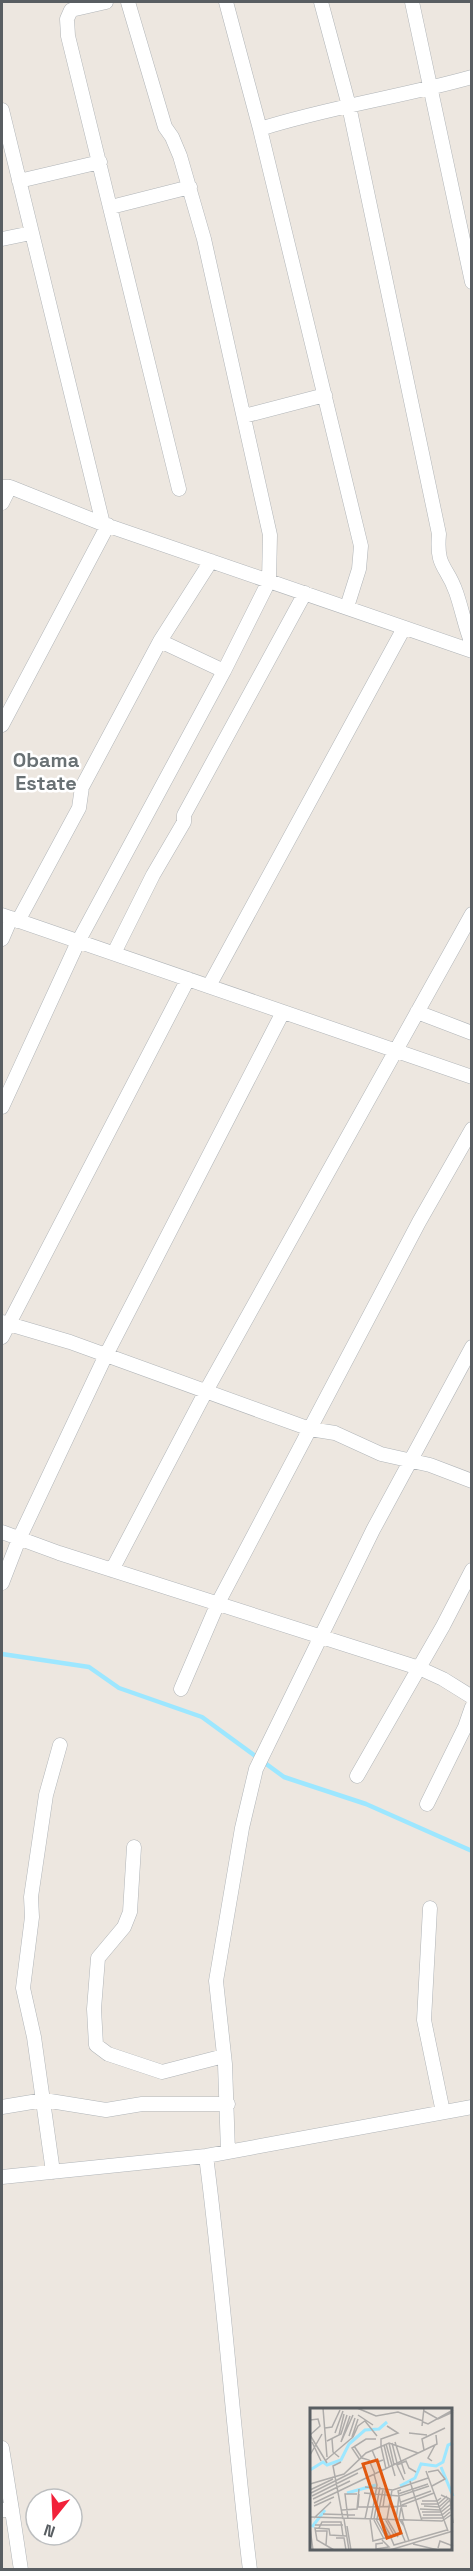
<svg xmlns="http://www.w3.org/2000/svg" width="473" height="2571" font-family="'Space Grotesk',sans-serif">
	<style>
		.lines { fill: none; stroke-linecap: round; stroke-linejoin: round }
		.stream { stroke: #9de7ff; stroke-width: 4.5 }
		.street-casing { stroke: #b1b5b8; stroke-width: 15 }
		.street { stroke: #fff; stroke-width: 14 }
		.labels { text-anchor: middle; stroke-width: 5; stroke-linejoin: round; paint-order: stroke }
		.quarter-label { font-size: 20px; font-weight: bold; fill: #697174; stroke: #fff }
		.inset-river { fill: none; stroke: #9de7ff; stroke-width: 3 }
		.inset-road { fill: none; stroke: #aeacaa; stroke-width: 1.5 }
		.view { fill: #e15910; fill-opacity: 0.15; stroke: #e15910; stroke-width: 3 }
		.inset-edge { fill: none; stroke: #595e62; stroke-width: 3 }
	</style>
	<rect width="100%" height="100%" fill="#ede7e0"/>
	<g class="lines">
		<path class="stream" d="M2,1654L89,1667L119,1688L202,1717L284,1777L366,1804L472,1851"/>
		<g class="street-casing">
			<path id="street" d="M106,2L71,10L67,19L68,36L179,489
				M226,2L260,129L361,546L359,569L347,607
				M321,2L349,106L439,534C436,569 447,565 456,592C462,609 465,627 472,644
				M412,2L472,282
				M2,110L103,524
				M260,129C329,107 401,97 472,77
				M19,181L100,162
				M111,207L190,187
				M2,239L31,233
				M244,416L325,395
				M2,487H10L103,524L472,651
				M2,503L10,487
				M160,641L224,671
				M2,725L108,525
				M2,915L472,1077
				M18,921L79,808L82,787L160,641L211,561
				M2,939L11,918
				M114,953L153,875L184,822V815L305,593
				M209,986L404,628
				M417,1012L472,1033
				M2,1107L78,942L224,671L269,581L270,535L204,239L180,156L172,137L165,127L128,2
				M2,1322L70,1342L310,1429L335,1433L381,1454L430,1465L472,1481
				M2,1337L188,979
				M2,1532L59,1553L419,1668L443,1679L472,1697
				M112,1570L206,1391L472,914
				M2,1583L19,1539L105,1357L283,1012
				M181,1689L218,1603L419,1222L472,1129
				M357,1776L443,1626L472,1570
				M427,1804L465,1727L472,1707
				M134,1847L130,1912L124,1927L98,1958L94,2009L96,2045L108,2054L162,2072L224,2056
				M430,1908L424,2020L443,2112
				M2,2107L44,2100L106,2110L142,2104H228
				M228,2152L225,2064L216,1981L242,1828L256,1769L373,1530L472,1347
				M206,2156C224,2294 233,2432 250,2570
				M53,2172L34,2037L23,1988L32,1917L31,1897L46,1795L60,1745
				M2,2177L206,2156L472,2107
				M2,2448L12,2510
				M2,2510H12L21,2570"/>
		</g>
		<use href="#street" class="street"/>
	</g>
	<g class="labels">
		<g class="quarter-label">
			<text x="46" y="767">Obama<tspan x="46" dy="23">Estate</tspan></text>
		</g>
	</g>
	<g transform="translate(310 2408)">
		<rect width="142" height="142" fill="#ede7e0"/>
		<path class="inset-river" d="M131,59L143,88M0,62L13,54L17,57L31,52L39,36L55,22L69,21L77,14M90,78L105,70L111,56L126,58L133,54L138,37L143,35M37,85L66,77M2,119L15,102"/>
		<path class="inset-road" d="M13,0L17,49M47,0L66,8L88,4L113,13M114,3L128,11L143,4M48,7L63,17M0,12L8,11L10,18L0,27M55,13L67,28M113,14L118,16L143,2M112,18L114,0M15,20L22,19L30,2M25,25L33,3M99,25L117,27M0,27L17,55M29,27L34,6M39,28L45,10M42,29L48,11M43,29L48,18L56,12M22,31L23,44L29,49M17,33L31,26L37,7M2,34L11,53M31,34L43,7M31,34L40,8M85,34L95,66M79,35L84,57M82,35L87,55M76,36L85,68M74,37L79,58M44,38L52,50L59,52L65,66M71,38V31L88,25L77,18M71,38L76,61M62,42L67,54L73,52M114,42L112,31L135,20M0,47L12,26M16,52L43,29M50,52L42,40L56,31H66M122,53L118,50L125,37M31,54L23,58L33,111M116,63L138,123M118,64L128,62L135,71L122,78M94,72L87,57L96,53L99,60L106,64M100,73L112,113M0,76L34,66L56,45L79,35L108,45M55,79L83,82L118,70M0,82L23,71M82,82L77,111L88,129M91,82L88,83L94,112M1,85L53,59M54,85L89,88M49,86L48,99H58M88,86L118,76M131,87L140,91L143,115M2,88L48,65M3,91L40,73M112,93H127L131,90M91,94L121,83M4,95L127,36L126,27M111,96H128L137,88M92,97L124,85M4,98L24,89M114,98L129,99L139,90M58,99L97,98M73,99L76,78M91,100L89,111L94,118M110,101L130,102L140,92M32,102L47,101L49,81M112,104H131L141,96M13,106L45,107M113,107H132L142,99M0,109L132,113L141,107M4,110L21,94M112,110H133L140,104M34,111L39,142M38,111L35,86H47M55,111L62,78M60,111L63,133L79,129L69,111M61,111L67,77L64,66M64,111L70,79M66,111L77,131M67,111L73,82M71,111L82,130M75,111L85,129M64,112L74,131M86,112L89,88L119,78M86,112L95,133M92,112L99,133M5,117H33M37,118L41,142M0,120L3,142M9,120L12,114H31L33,128M6,123H17L16,137M26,130H34L36,142M81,130L84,137L137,122M72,132L79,139L66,141V136L73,135M103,136L128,142M128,140L130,133L143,138M24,142L7,132L5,120L19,121L20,127L36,128M80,142L143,123"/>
		<path class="view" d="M67,52L91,125L77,130L53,56Z"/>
		<rect width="142" height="142" class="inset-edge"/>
	</g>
	<rect width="473" height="2571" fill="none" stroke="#595e62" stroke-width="6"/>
	<g transform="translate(54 2517) rotate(198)"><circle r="28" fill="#ffffff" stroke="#bdbfc0" stroke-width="1.5"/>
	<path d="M0-4.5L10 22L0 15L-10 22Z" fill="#f1223a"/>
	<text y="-9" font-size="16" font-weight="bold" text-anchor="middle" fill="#595e62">N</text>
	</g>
</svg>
